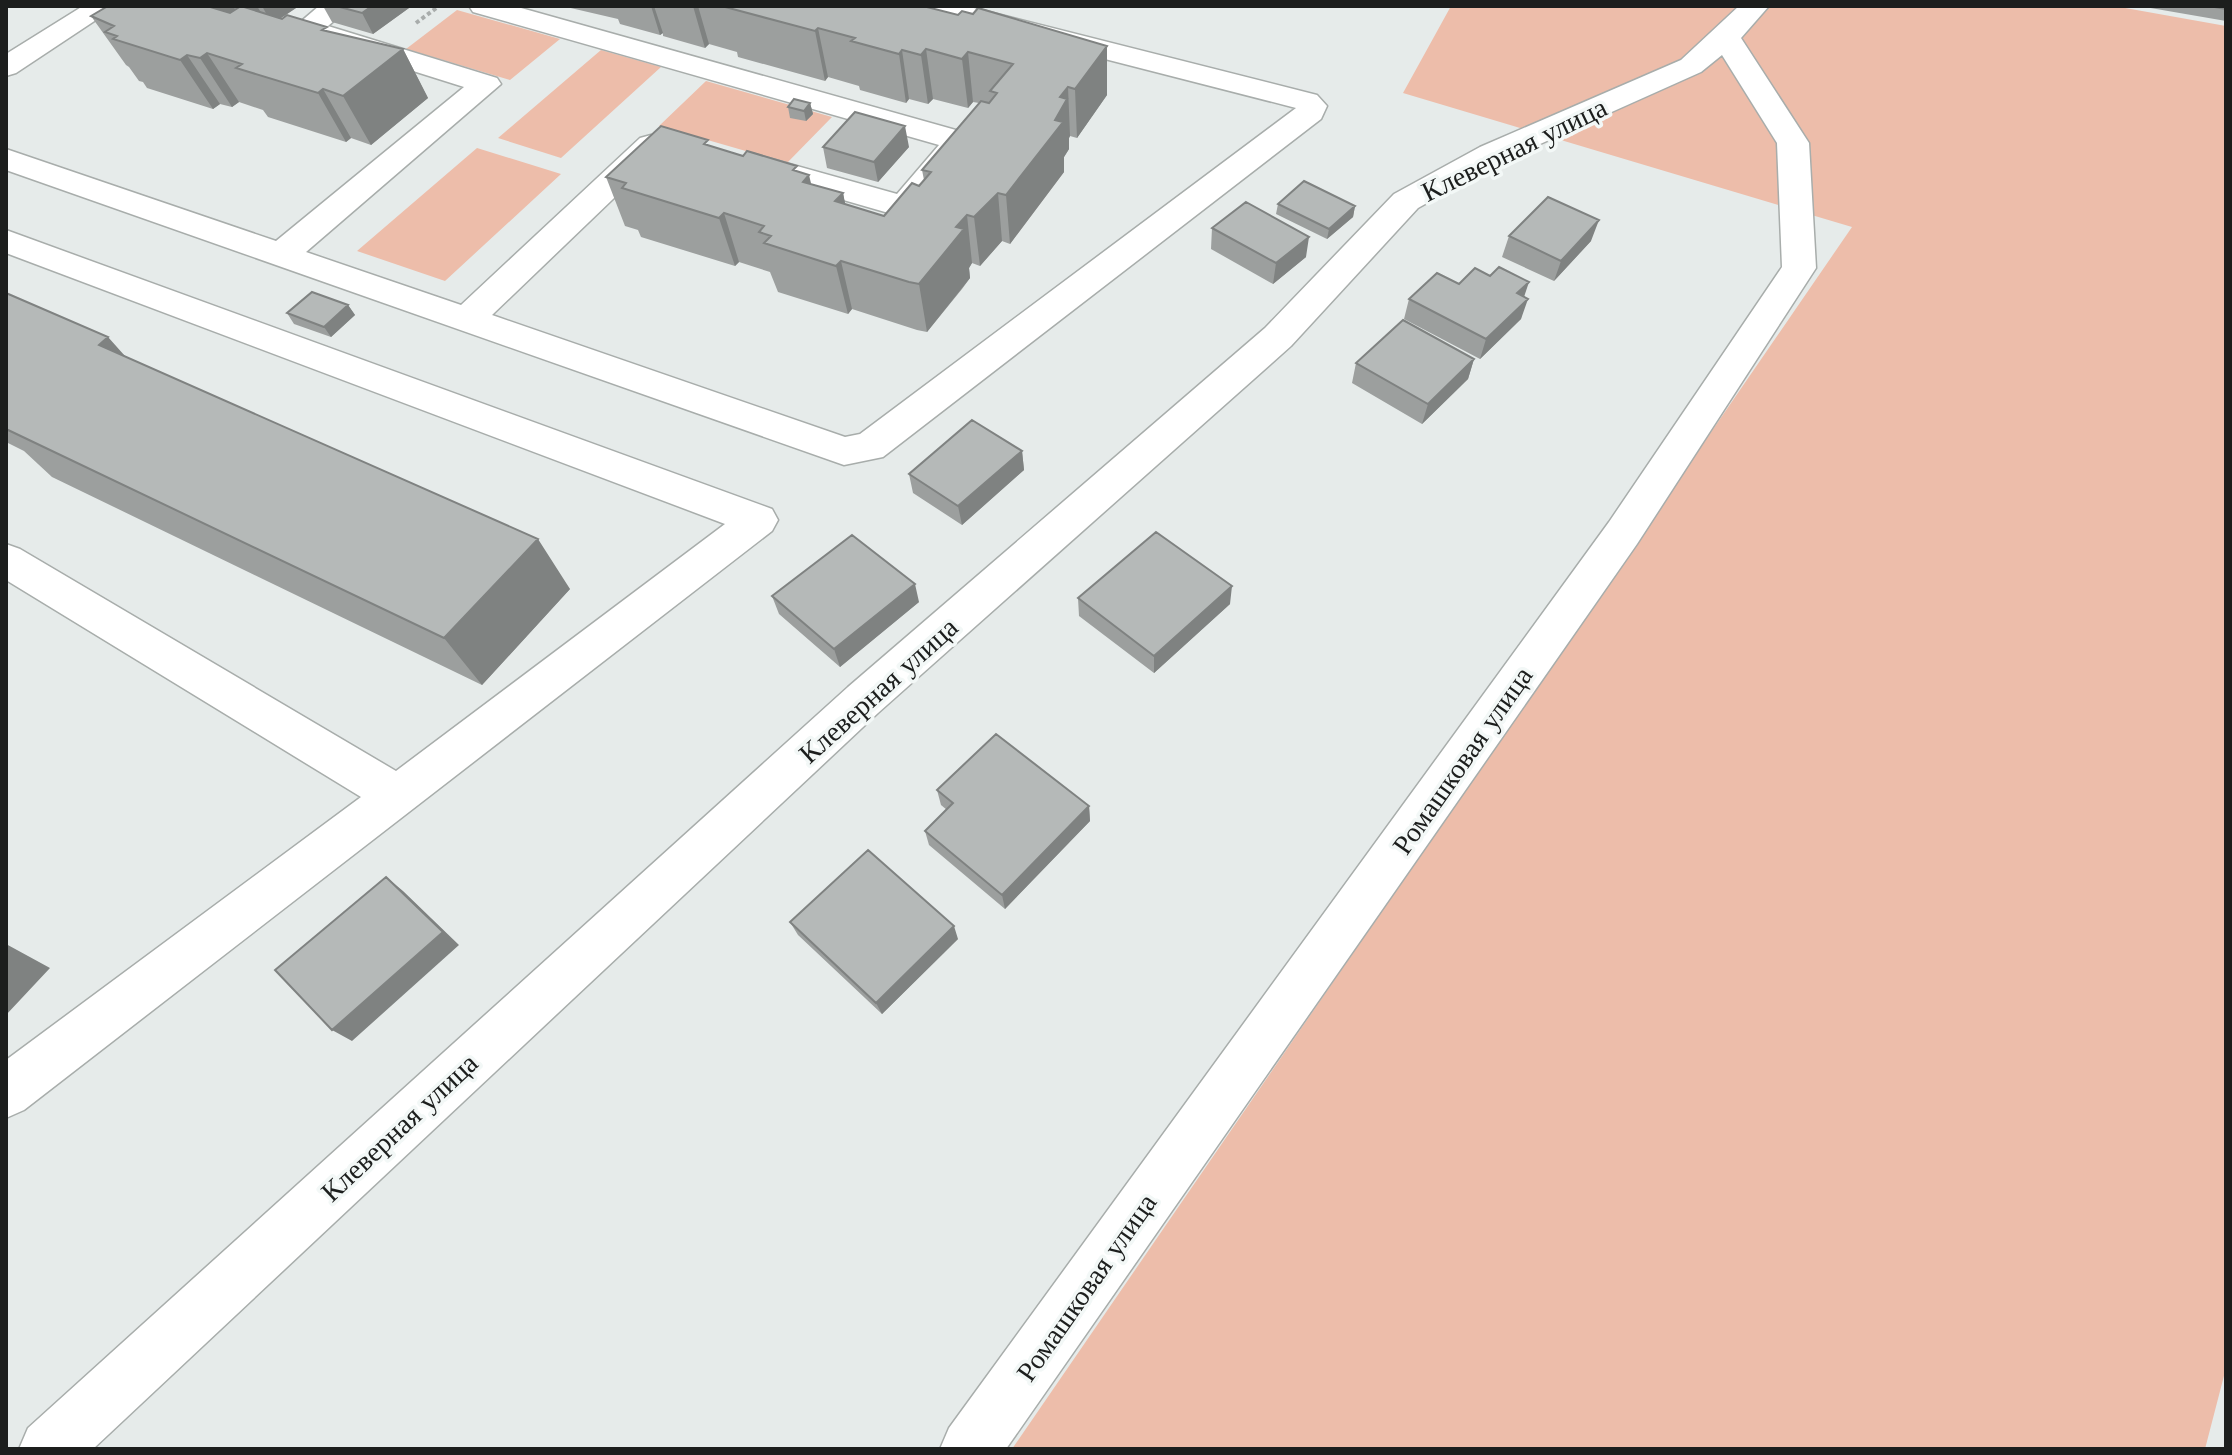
<svg xmlns="http://www.w3.org/2000/svg" width="2232" height="1455" font-family="'Libre Baskerville',serif">
	<style>
		.green { fill: #edbdaa }
		.lines { fill: none; stroke-linecap: round; stroke-linejoin: round }
		.minor-casing { stroke: #a8adab; stroke-width: 3 }
		.path { stroke: #a8acab; stroke-width: 4; stroke-dasharray: 4 3; stroke-linecap: butt }
		.minor { fill: #fff; fill-rule: evenodd }
		.wall { fill: #9c9f9e }
		.shaded-wall { fill: #7f8281 }
		.building { fill: #b5b9b8; stroke: #7f8281; stroke-width: 2 }
		.labels { text-anchor: middle; stroke-width: 7; stroke-linejoin: round; paint-order: stroke }
		.street-label { font-size: 28px; fill: #1c1e1d; stroke: #f3f8f7 }
	</style>
	<rect width="100%" height="100%" fill="#e6ebea"/>
	<path class="green" d="M1451,6H2114L2226,26V1368L2205,1449H1012L1852,227L1403,93Z
		M457,10L560,39L510,80L406,49Z
		M601,50L661,67L561,158L498,138Z
		M706,81L832,117L787,163L659,126Z
		M477,148L561,174L445,281L357,251Z"/>
	<g class="lines">
		<g class="minor-casing">
			<path id="minor" d="M83,6H117L16,73L6,76V54Z
				M319,6H351L328,26L497,78L501,84L306,252L461,305L640,138L651,135L662,138L667,145L662,152L492,315L845,437L860,434L1296,108L922,12L918,6H966L1317,95L1327,106L1321,119L883,457L844,465L6,170V149L276,241L464,87L302,36L298,24Z
				M469,6H514L970,134L975,141L916,214L904,217L892,214L743,171L738,164L743,157L754,154L897,194L939,145L473,12Z
				M1739,6H1769L1741,38L1809,143L1816,268L1637,544L1006,1449H940L949,1428L1609,522L1782,267L1777,143L1722,55L1701,72L1502,161L1418,208L1291,346L878,713L93,1449H19L28,1428L848,687L1265,328L1394,194L1480,147L1681,60Z
				M6,230L772,509L778,520L772,531L24,1110L6,1118V1060L361,797L6,580V544L20,549L396,771L725,524L6,253Z"/>
		</g>
		<path class="path" d="M416,23L439,6"/>
		<use href="#minor" class="minor"/>
	</g>
	<path class="wall" d="M108,6H299L281,18L330,32L403,49L428,98L371,145L351,138L346,142L268,117L263,110L239,102L232,107L220,104L213,109L147,88L143,82L139,81L129,67L126,65L91,16Z
		M323,6H408L409,8L373,34L332,22Z
		M562,6H924L958,15L1107,46V95L1077,138L1070,136L1069,138V149L1064,157V172L1010,244L1002,241L980,266L972,263L969,268L970,278L962,289L927,332L917,330L852,309L848,314L778,292L770,272L739,262L735,266L641,237L638,230L625,226L606,177L710,146L798,172L811,184L843,193L845,204L884,216L924,180L922,170L979,103L973,102L968,108L933,99L928,104L909,99L906,103L860,90L859,86L828,77L825,81L738,57L737,52L709,44L705,48L663,36V33L660,35L620,24L618,19Z
		M2139,6H2226V21Z
		M810,103L813,114L806,121L790,118L788,107Z
		M823,147H909L878,182L827,168Z
		M1278,204L1355,206L1353,217L1327,239L1276,214Z
		M1212,228L1306,257L1273,284L1211,249Z
		M1509,236L1591,241L1554,281L1502,257Z
		M1459,284L1524,297L1521,319L1480,359L1404,319L1409,299Z
		M6,293L125,356L570,589L482,685L52,477L24,451L6,442Z
		M348,305L355,315L331,337L294,324L287,313Z
		M1474,359L1468,379L1422,424L1352,383L1356,363Z
		M1022,451L1024,470L962,525L913,493L909,474Z
		M772,596L919,602L840,667L779,614Z
		M1078,598L1230,604L1154,673L1079,616Z
		M937,790L1089,806L1090,821L1005,909L929,845L925,831L947,810L941,805Z
		M790,922L958,939L882,1014L798,935Z"/>
	<path class="shaded-wall" d="M201,6H233L248,30Z
		M239,6H257L267,23L254,32Z
		M262,6H299L272,24Z
		M372,6H408L409,8L373,34L362,13Z
		M651,6H654L663,33L660,35Z
		M693,6H698L709,44L705,48Z
		M818,28L828,77L825,81L815,31Z
		M1107,46V95L1077,138L1075,89Z
		M403,49L428,98L371,145L343,96Z
		M926,49L933,99L928,104L921,55Z
		M902,50L909,99L906,103L899,54Z
		M968,52L973,102L968,108L962,59Z
		M207,53L239,102L232,107L200,58Z
		M187,55L220,104L213,109L180,60Z
		M1068,87L1070,136L1069,138V149L1064,157V172L1010,244L1006,195L1055,120L1060,97Z
		M323,89L351,138L346,142L318,93Z
		M810,103L813,114L806,121L804,111Z
		M905,126L909,147L878,182L874,162Z
		M809,175L821,224L803,182Z
		M843,193L853,242L835,201Z
		M998,193L1002,241L980,266L974,217Z
		M1355,206L1353,217L1327,239L1329,229Z
		M724,213L739,262L735,266L719,218Z
		M967,215L972,263L969,268L970,278L927,332L919,284L956,227Z
		M1599,220L1591,241L1554,281L1561,261Z
		M1309,237L1306,257L1273,284L1276,263Z
		M841,261L852,309L848,314L836,266Z
		M1529,282L1522,303L1517,293Z
		M1528,299L1521,319L1480,359L1486,339Z
		M348,305L355,315L331,337L324,327Z
		M108,337L158,393L99,345Z
		M1474,359L1468,379L1422,424L1428,404Z
		M1022,451L1024,470L962,525L958,506Z
		M538,539L570,589L482,685L444,638Z
		M915,584L919,602L840,667L834,649Z
		M1232,586L1230,604L1154,673V656Z
		M1089,806L1090,821L1005,909L1002,895Z
		M386,877L403,891L459,945L352,1041L332,1030Z
		M954,926L958,939L882,1014L876,1003Z
		M6,944L50,968L6,1015Z"/>
	<path class="building" d="M108,6H207L230,13L241,6L282,19L287,15L327,27L322,30L403,49L343,96L323,89L318,93L236,68L242,64L207,53L200,58L187,55L180,60L113,39L117,36L105,32L114,26L91,16Z
		M336,6H372L362,13Z
		M727,6H923L958,15L962,11L973,14L978,8L1107,46L1075,89L1068,87L1060,97L1067,99L1055,120L1063,122L1006,195L998,193L974,217L967,215L956,227L964,229L919,284L909,282L841,261L836,266L764,243L771,236L759,232L764,226L724,213L719,218L622,188L626,183L606,177L661,126L708,140L704,144L743,156L747,151L797,166L793,170L809,175L803,182L843,193L835,201L884,216L912,183L919,186L931,172L922,170L981,101L989,103L997,93L990,91L1013,64L968,52L962,59L926,49L921,55L902,50L899,54L851,41L855,38L818,28L815,31L725,7Z
		M2209,6H2226V9Z
		M794,99L810,103L804,111L788,107Z
		M855,112L905,126L874,162L823,147Z
		M1304,181L1355,206L1329,229L1278,204Z
		M1548,197L1599,220L1561,261L1509,236Z
		M1246,202L1309,237L1276,263L1212,228Z
		M1499,267L1529,282L1517,293L1528,299L1486,339L1409,299L1437,273L1459,284L1475,268L1490,276Z
		M312,292L348,305L324,327L287,313Z
		M6,293L108,337L99,345L538,539L444,638L6,429Z
		M1403,320L1474,359L1428,404L1356,363Z
		M972,420L1022,451L958,506L909,474Z
		M1156,532L1232,586L1154,656L1078,598Z
		M852,535L915,584L834,649L772,596Z
		M996,734L1089,806L1002,895L925,831L953,803L937,790Z
		M868,850L954,926L876,1003L790,922Z
		M386,877L443,932L332,1030L275,970Z"/>
	<g class="labels">
		<g class="street-label">
			<text transform="translate(1514 149) rotate(-26)" y="10">Клеверная улица</text>
			<text transform="translate(878 690) rotate(-42)" y="10">Клеверная улица</text>
			<text transform="translate(1462 760) rotate(-55)" y="10">Ромашковая улица</text>
			<text transform="translate(399 1127) rotate(-43)" y="10">Клеверная улица</text>
			<text transform="translate(1086 1287) rotate(-55)" y="10">Ромашковая улица</text>
		</g>
	</g>
	<rect width="2232" height="1455" fill="none" stroke="#1c1e1d" stroke-width="16"/>
</svg>
